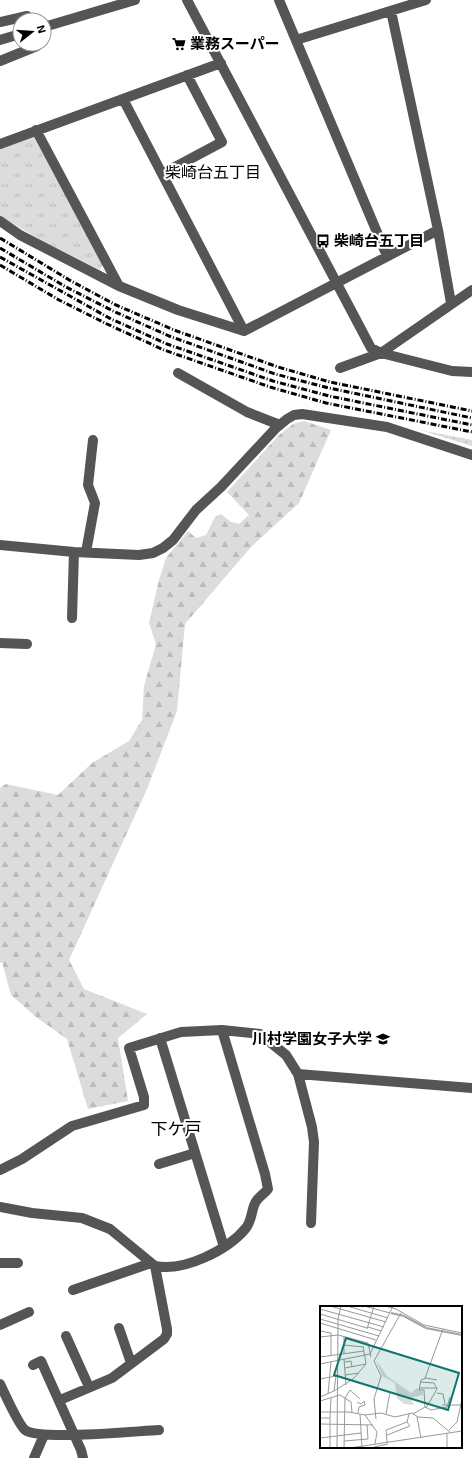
<svg xmlns="http://www.w3.org/2000/svg" width="472" height="1458" font-family="'Exo 2','Noto Sans JP',sans-serif">
	<style>
		.grass { fill: url(#grass-dots) }
		.forest { fill: url(#forest-firs) }
		.park { fill: url(#park-tufts) }
		.lines { fill: none; stroke-linecap: round; stroke-linejoin: round }
		.minor { stroke: #555; stroke-width: 10 }
		.rail { stroke: #000; stroke-width: 3; stroke-dasharray: 6 2 1 2; stroke-linecap: butt }
		.labels { text-anchor: middle; stroke-width: 4; stroke-linejoin: round; paint-order: stroke }
		.poi-label { font-size: 15px; font-weight: bold; fill: #000; stroke: #fff; text-anchor: start }
		.neighbourhood-label { font-size: 16px; fill: #000; stroke: #fff }
		.quarter-label { font-size: 17px; fill: #000; stroke: #fff }
		.inset-river { fill: none; stroke: #a3a3a3; stroke-width: 2 }
		.inset-road { fill: none; stroke: #999; stroke-width: 1 }
		.view { fill: #0f766e; fill-opacity: 0.15; stroke: #0f766e; stroke-width: 2 }
		.inset-edge { fill: none; stroke: #000; stroke-width: 2 }
	</style>
	<defs>
		<pattern id="grass-dots" width="8" height="8" patternUnits="userSpaceOnUse"><rect width="8" height="8" fill="#dcdcdc"/><path d="M2 2h.1M6 6h.1" fill="none" stroke="#bbb" stroke-width="1.8" stroke-linecap="round"/></pattern>
		<pattern id="forest-firs" width="22" height="20" patternUnits="userSpaceOnUse"><rect width="22" height="20" fill="#dcdcdc"/><path d="M5 1l3.5 6h-7zM16 11l3.5 6h-7z" fill="#bbb"/></pattern>
		<pattern id="park-tufts" width="24" height="20" patternUnits="userSpaceOnUse"><rect width="24" height="20" fill="#dcdcdc"/><path d="M3 7l-1-3M5 7V3M7 7l1-3M15 17l-1-3M17 17v-4M19 17l1-3" fill="none" stroke="#bbb"/></pattern>
	</defs>
	<rect width="100%" height="100%" fill="#fff"/>
	<path class="grass" d="M420,430L472,440V446Z"/>
	<path class="forest" d="M304,421L331,430L299,503L251,547L185,624L177,711L147,789L69,960L84,989L147,1014L118,1038L128,1101L88,1109L67,1039L36,1017L11,995L2,962L0,963V788L6,784L58,795L92,763L129,741L142,720L144,686L156,644L149,623L159,580L166,558L188,531L196,538L206,535L215,517L221,514L231,522L239,524L249,515L227,492L279,435L293,424Z"/>
	<path class="park" d="M33,136L103,264L100,270L39,239L0,216V148Z"/>
	<g class="lines">
		<path class="minor" d="M187,0L371,348L381,353L452,371L472,372
			M279,0L387,256
			M391,11L438,230L451,303
			M0,22L27,16L31,20
			M44,27L135,0
			M0,40L20,34
			M296,40L426,0
			M0,61L37,46V44
			M123,99L244,331
			M36,130L119,286
			M0,144L221,63
			M162,174L222,142L187,75
			M0,221L20,235L119,286L178,310L244,331L438,230
			M340,368L381,353L472,290
			M178,373L247,412L280,425
			M0,545L74,552L139,555L153,553L163,548L173,540L196,510L221,487L275,429L287,419L294,415L302,414L387,427L472,455
			M86,552L95,503L88,485L93,440
			M72,618L74,552
			M0,643L27,644
			M160,1038L224,1247
			M298,1074L472,1088
			M159,1164L195,1153
			M0,1170L22,1159L72,1126L144,1105V1097L129,1048L181,1032L222,1030L260,1034L286,1055L298,1074L312,1127L314,1142L311,1223
			M0,1207L32,1213L82,1218L110,1229L155,1266C184,1272 228,1250 246,1228C253,1219 251,1207 257,1200C260,1196 265,1193 268,1189L265,1174L222,1030
			M0,1263H18
			M73,1290L151,1263
			M0,1325L29,1312
			M119,1328L131,1363
			M66,1336L89,1387
			M33,1365L41,1361L81,1450L83,1458
			M0,1384C5,1394 18,1424 25,1430C40,1441 136,1431 159,1430
			M60,1400L112,1378L164,1339L167,1334V1329L155,1266
			M34,1458L44,1435"/>
		<path class="rail" d="M0,238L71,281L116,305L174,330L278,367L330,382L472,411
			M0,248L66,287L113,311L169,336L275,374L329,388L472,418
			M0,257L111,319L167,344L273,381L329,396L472,425
			M0,265L59,300L107,324L164,350L270,387L326,403L472,432"/>
	</g>
	<defs>
		<g id="supermarket-bare" transform="scale(1.08)"><path d="M-6-5.5h2.5l.6 2H6L4.5 2H-2.5L-4.4-4H-6ZM-1.5 3.2a1.3 1.3 0 1 0 .1 0ZM3 3.2a1.3 1.3 0 1 0 .1 0Z" fill="#000" stroke="#fff" stroke-width="2.5" paint-order="stroke"/></g>
		<g id="bus-bare" transform="scale(1.08)"><path d="M-5-6H5V4H4V6H2V4H-2V6H-4V4H-5ZM-3.5-4V0h7V-4ZM-3.5 1.2v1.5H-2V1.2ZM2 1.2v1.5H3.5V1.2Z" fill="#000" stroke="#fff" stroke-width="2.5" paint-order="stroke"/></g>
		<g id="university-bare" transform="scale(1.08)"><path d="M0-5L7-2L0 1L-7-2ZM-4 1L0 2.5L4 1V4Q0 6-4 4Z" fill="#000" stroke="#fff" stroke-width="2.5" paint-order="stroke"/></g>
	</defs>
	<g fill-rule="evenodd">
		<use href="#supermarket-bare" x="179" y="44"/>
		<use href="#bus-bare" x="323" y="241"/>
		<use href="#university-bare" x="383" y="1039"/>
	</g>
	<g class="labels">
		<g class="poi-label">
			<text x="190" y="49">業務スーパー</text>
			<text x="334" y="246">柴崎台五丁目</text>
			<text x="372" y="1044" text-anchor="end">川村学園女子大学</text>
		</g>
		<g class="neighbourhood-label">
			<text x="213" y="178">柴崎台五丁目</text>
		</g>
		<g class="quarter-label">
			<text x="176" y="1135">下ケ戸</text>
		</g>
	</g>
	<g transform="translate(320 1306)">
		<rect width="142" height="142" fill="#fff"/>
		<path d="M56,54L67,70L91,87L97,82L103,86V89L90,92L94,99L84,98L77,92L75,77L62,70Z" fill="#dcdcdc"/>
		<path class="inset-river" d="M71,7L84,10L106,22L142,29"/>
		<path class="inset-road" d="M10,0L66,16M27,0L68,12M44,0L70,7M65,0L76,3L104,19L142,27M0,3L64,21M0,8L47,22M0,13L59,30M0,17L56,34M48,21L61,25M47,23L54,0M0,25L11,27V49M24,30V47M0,31L18,29L48,37L51,51M24,39L43,41M0,51L44,45M24,53L26,79M25,56L31,55L32,61M0,58L50,48L73,0M25,62L46,58M25,69L39,67M105,72L123,23M0,73L16,70L14,85L0,91M117,74L106,72L101,74L99,84H104L105,101L111,104L127,101L130,91M100,76L114,77L117,83L106,102M99,82H117M14,85L33,73L46,58L43,40M117,87L123,88L125,98M8,88L11,56M0,95L20,89L31,96L32,106M37,96L41,98L44,95L45,99M122,99H141M0,106H29L45,109L61,107L75,111L92,107L98,111L113,112L131,127M38,107L39,101L45,99M40,108L42,142M66,108L70,86M93,108L105,101M45,109L57,126L55,138M97,111L101,132M0,112H10L11,92M56,113L54,93L61,70L54,55L81,7M0,118L53,119M129,124L137,116L142,93M127,128V142M67,129L90,120L87,116M0,132L41,127M24,135L48,133L47,119M67,137L66,124L87,116L89,108M54,141L68,138M10,142V112M17,142L18,13L21,0M24,142L25,92L30,84L40,93M30,142L142,125"/>
		<path class="view" d="M26,32L139,67L128,104L14,69Z"/>
		<rect width="142" height="142" class="inset-edge"/>
	</g>
	<g transform="translate(32 32) rotate(73)"><circle r="19" fill="#ffffff" stroke="#999999"/>
	<path d="M0-3L7 15L0 10L-7 15Z" fill="#000000"/>
	<text y="-6" font-size="11" font-weight="bold" text-anchor="middle" fill="#000000">N</text>
	</g>
</svg>
